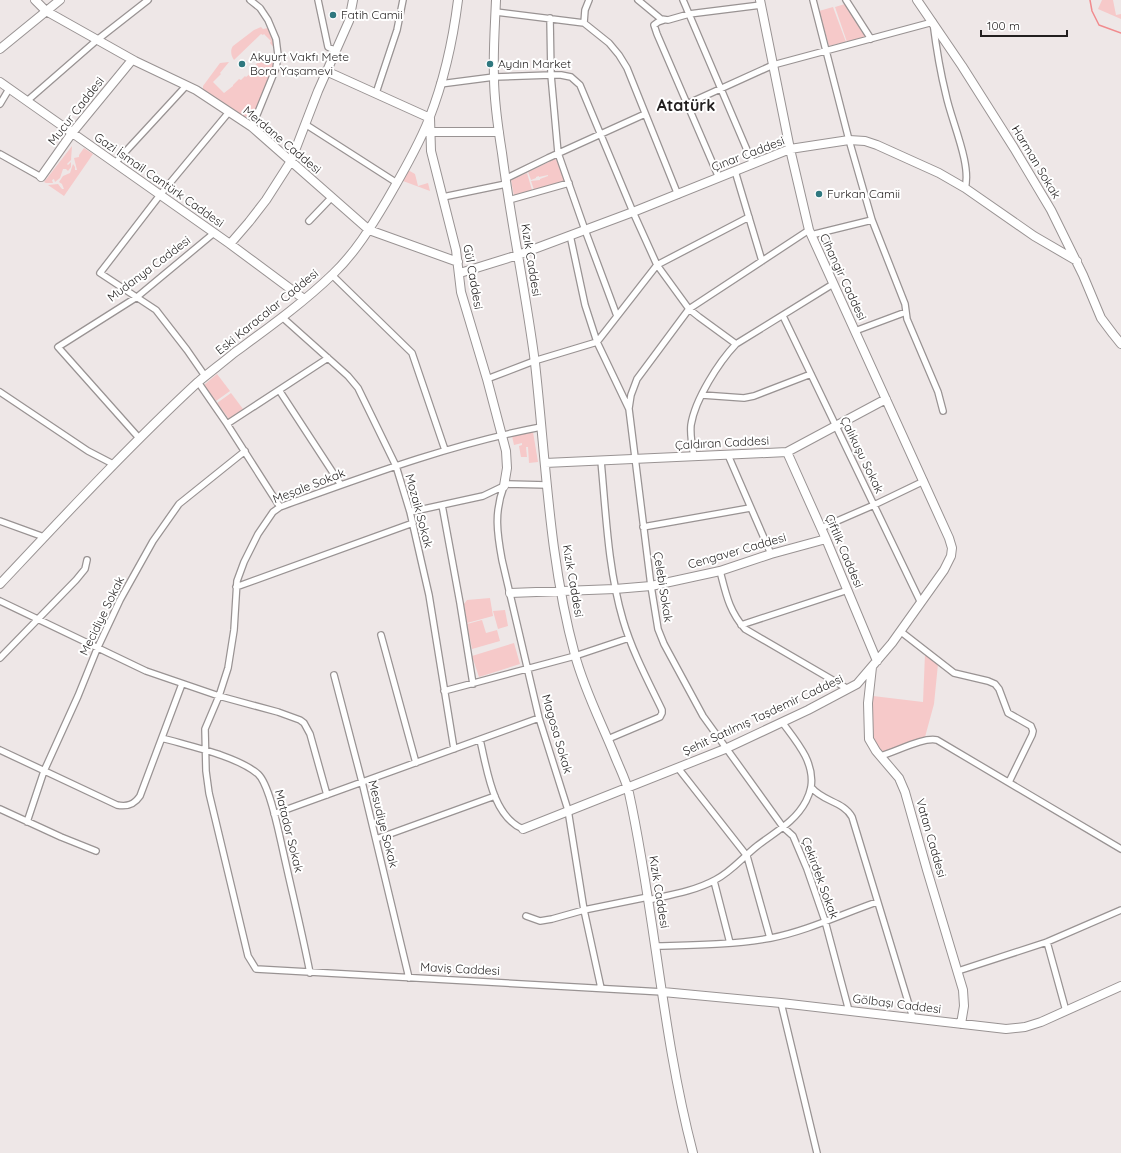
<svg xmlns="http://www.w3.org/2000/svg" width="1121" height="1153" font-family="Quicksand,sans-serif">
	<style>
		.green { fill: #f6c9c9 }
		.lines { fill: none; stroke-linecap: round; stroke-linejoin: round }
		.stream { stroke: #f18b8e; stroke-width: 1.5 }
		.street-casing { stroke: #999393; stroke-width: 8 }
		.secondary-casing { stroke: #999393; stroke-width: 10 }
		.street { stroke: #fff; stroke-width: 5.5 }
		.secondary { stroke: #fff; stroke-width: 8 }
		.poi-dot { fill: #2f787f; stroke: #fff; stroke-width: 1.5 }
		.labels { text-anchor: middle; stroke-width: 4; stroke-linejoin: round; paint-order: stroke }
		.poi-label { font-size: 12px; fill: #221f1f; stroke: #fff; text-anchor: start }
		.street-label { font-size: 12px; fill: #221f1f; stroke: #fff }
		.district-label { font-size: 16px; font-weight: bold; fill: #221f1f; stroke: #fff }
	</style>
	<rect width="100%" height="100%" fill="#eee7e7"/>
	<path class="green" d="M1102,0H1113L1116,15L1121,14V19L1098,9Z
		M845,4L866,37L847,42L835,7Z
		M833,7L846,42L829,46L819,11Z
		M261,27L263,29L268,28L275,49L270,43L271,41L264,34L263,35L261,34L234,60C231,56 230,50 233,46L254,30Z
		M269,55L276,56L275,65L250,123L203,90V86L220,63L229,62L220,73L221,74L213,82L224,93L233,86V85L239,79L241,80L245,76L246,77L252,72L251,70L260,60L261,61L264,58L265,59Z
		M72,146L71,160L67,164L68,165L71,162V167L68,171L66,169H63L60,178L55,182L54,179L52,180L53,183H46L44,182Z
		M84,148L93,154L64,196L48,185L58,184L62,189H64L62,184L59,182L63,176L70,173L73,164L75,167V170H77L74,158L79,157V155Z
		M557,158L565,181L534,190L531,181L540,180V179L548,176V175L539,177V176L536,177V178L531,180L528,172Z
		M408,170L415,174L418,186L428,183L430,191L403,181Z
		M527,173L532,190L514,196L511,180Z
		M217,374L230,391L216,401L204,385Z
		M231,393L243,409L229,419L217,403Z
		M533,432L538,462L529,463L528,447H526L527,457H521L519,446L522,445V443L514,445L512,436Z
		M490,598L493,616L467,623L464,604L467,600Z
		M505,610L508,626L498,629L493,611Z
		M482,620L486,633L497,630L500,641L472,649L467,624Z
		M514,643L520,664L479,677L472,656Z
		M925,654L938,664L934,704L925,737C914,742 902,750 890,752C864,756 872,711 873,696L923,702Z"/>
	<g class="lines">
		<path class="stream" d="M1090,0L1092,11L1099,25L1121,33"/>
		<g class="street-casing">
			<path id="street" d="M250,0L260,8L268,20L276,39L278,55L276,68L252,127
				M318,0L328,47L336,51
				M638,0L661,19L668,20L689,14L761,5
				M683,0L753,164
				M813,0L849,140L872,220L905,304L907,319L938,392L943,411
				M846,0L871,39
				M496,12L584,23L609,43L619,55L627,68L678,195
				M550,18L551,75L558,153L585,230L617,316
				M664,20L658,22L654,25L657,34L719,178
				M584,23L585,10L589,0
				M440,84L494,77L551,75H561L571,77L580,85L633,212L657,265L689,309L699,317L736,344
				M376,93L397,30L403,0
				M27,101L97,40L148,0
				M0,104L9,89
				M687,104L773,65L933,22C936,46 940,71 946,95C951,120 972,165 965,188
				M305,124L397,183
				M0,154L41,177
				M115,163L186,86
				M735,171L762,261
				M505,179L548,158L645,114
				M443,197L506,184
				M509,200L569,183
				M309,221L332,197
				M570,235L585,305L597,342L629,409L651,586L658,629L664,644L703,716L783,827L793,836L807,869L825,921L849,1011
				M811,235L872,220
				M332,275L412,353L445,450
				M783,316L921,603
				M282,317L348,376L358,388L396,466L410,512L429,595L454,749
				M855,331L906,312
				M205,376L187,350L156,310L100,273L160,195L229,112
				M487,379L534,361L597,342L657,265L749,217
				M198,382L227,424L280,507
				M279,390L341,485
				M0,392L88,451L113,464
				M702,395L744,398L754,396L811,374
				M629,408L631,395L637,379L689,309L809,230
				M227,424L328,358
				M541,427C451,444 366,476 280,507L273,512L258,534L244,562L237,581L234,630L228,668L219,696L205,729L206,771L209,793L248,956L256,969L663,992
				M139,438L58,347L137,297L214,233
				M728,455L771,554
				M694,456C692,446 690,435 691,425C695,399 719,362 736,344L833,284
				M601,461C606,514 608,569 623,620C632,651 648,681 662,710V713L660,717L608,739
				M504,486C494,512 497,533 502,560L539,718L568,810L584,910L601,988
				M442,505L460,603L473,684
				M410,512L483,496L508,484L547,485
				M0,521L44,537
				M643,527L750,508
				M821,528L874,505L924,481
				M720,571C726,594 729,611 745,629L848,689
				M236,587L413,523
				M0,601L146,671L219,696L278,712L300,720L304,723L310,734L327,795
				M741,625L848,590
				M900,631L954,673L988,681L995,684L999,689L1008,713L1031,726L1033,731L1032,735L1009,782
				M381,635L416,763
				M0,658L76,580L85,569L87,560
				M334,675L362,782L409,978
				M444,691L575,656L629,638
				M162,738C189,746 237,756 258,774C270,785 279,834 283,851C292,892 302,932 310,973
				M480,740C487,768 492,816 523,829
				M0,750L117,805C127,807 134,805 140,796L182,684
				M880,756C896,752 922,737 937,740L1121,849
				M678,768L747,856L770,938
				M811,787C823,802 843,801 852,817L913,1018
				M0,809L61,837L96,851
				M274,814L539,718
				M27,822L44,771L78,696L97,649L120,600L153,541L179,504L245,451
				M376,839L495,796
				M714,881L730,943
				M648,900C670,895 695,891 715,880C731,872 743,857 757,846C775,832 795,822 806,801C808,797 810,792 811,787C815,762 796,741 782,722
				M526,916L540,921L552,919L584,910L648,897
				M1047,942L1066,1011
				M656,946C694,945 733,945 771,938C807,931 842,914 877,902
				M958,971L1047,942L1121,910
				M781,1003L817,1153"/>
		</g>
		<g class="secondary-casing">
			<path id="secondary" d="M35,0L46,11L135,61L196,90L252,127L369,230L458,262
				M496,0C495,25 493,51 494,77C494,102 498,128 502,153C511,223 526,293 535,363C546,461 549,560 575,655C584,689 601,722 614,754C619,767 626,780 629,793C655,912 662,1035 693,1153
				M917,0L962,66L1014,148L1051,210L1083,275L1101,318L1113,334L1121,344
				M0,49L60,0
				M326,71L430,118L431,151L456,250L461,292L487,379L506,451L507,468L504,486
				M0,82L230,244L304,299
				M425,132H499
				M41,177L72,133L132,60
				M230,244L249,222L266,200L291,161L318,91L349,21L353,0
				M460,273L518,255L633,212L790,149L849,140L865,141L877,145L939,173L965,188L1034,236L1077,261
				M787,452L826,539L877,661
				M545,463L787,452L886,399
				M0,584C65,515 129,446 198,382C210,372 222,363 234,353C268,328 303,303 333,274C355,253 371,227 387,200C402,174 418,147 429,119C444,81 453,40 458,0
				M510,593L615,589L651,586L720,571L771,554L826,539
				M872,667L868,703L869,739L876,751L899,778L905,792L927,870L963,990L964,1006L961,1024
				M523,829L725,749L808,710L857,684L892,643L944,570L951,556L952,548L949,538L809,230L790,149L760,0
				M663,992L781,1003L1006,1029L1025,1027L1041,1022L1121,986"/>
		</g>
		<use href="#street" class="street"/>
		<use href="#secondary" class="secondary"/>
	</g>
	<g class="poi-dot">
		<circle cx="333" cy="15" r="4"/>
		<circle cx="242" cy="64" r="4"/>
		<circle cx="490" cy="64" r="4"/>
		<circle cx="819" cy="194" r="4"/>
	</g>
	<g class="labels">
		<g class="poi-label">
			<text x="341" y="19">Fatih Camii</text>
			<text x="250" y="61">Akyurt Vakfı Mete<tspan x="250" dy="14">Bora Yaşamevi</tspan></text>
			<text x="498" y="68">Aydın Market</text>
			<text x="827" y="198">Furkan Camii</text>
		</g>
		<g class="street-label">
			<text transform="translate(76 111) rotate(-52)" y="4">Mucur Caddesi</text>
			<text transform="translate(282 140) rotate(40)" y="4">Merdane Caddesi</text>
			<text transform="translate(748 154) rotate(-21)" y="4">Çınar Caddesi</text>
			<text transform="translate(1036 162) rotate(59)" y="4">Harman Sokak</text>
			<text transform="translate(159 180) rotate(35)" y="4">Gazi İsmail Cantürk Caddesi</text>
			<text transform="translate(531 260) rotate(81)" y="4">Kızık Caddesi</text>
			<text transform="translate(149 269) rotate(-37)" y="4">Mudanya Caddesi</text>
			<text transform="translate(473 277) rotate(80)" y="4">Gül Caddesi</text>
			<text transform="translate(843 277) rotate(65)" y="4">Cihangir Caddesi</text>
			<text transform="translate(267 312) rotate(-39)" y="4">Eski Karacalar Caddesi</text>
			<text transform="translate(722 443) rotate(-3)" y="4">Çaldıran Caddesi</text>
			<text transform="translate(862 455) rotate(64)" y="4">Çalıkuşu Sokak</text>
			<text transform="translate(309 486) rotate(-21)" y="4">Meşale Sokak</text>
			<text transform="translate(419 511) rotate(75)" y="4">Mozaik Sokak</text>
			<text transform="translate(737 551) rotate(-16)" y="4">Cengaver Caddesi</text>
			<text transform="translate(844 551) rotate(67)" y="4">Çiftlik Caddesi</text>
			<text transform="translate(573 581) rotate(80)" y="4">Kızık Caddesi</text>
			<text transform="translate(663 587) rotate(81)" y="4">Çelebi Sokak</text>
			<text transform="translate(102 616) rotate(-64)" y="4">Mecidiye Sokak</text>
			<text transform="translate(763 715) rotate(-25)" y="4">Şehit Satılmış Taşdemir Caddesi</text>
			<text transform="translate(557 734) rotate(74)" y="4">Magosa Sokak</text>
			<text transform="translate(383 824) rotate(76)" y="4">Mesudiye Sokak</text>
			<text transform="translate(289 831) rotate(76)" y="4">Matador Sokak</text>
			<text transform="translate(931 838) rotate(74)" y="4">Vatan Caddesi</text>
			<text transform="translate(820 878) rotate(70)" y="4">Çekirdek Sokak</text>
			<text transform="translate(659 892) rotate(81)" y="4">Kızık Caddesi</text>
			<text transform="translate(460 969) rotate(3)" y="4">Maviş Caddesi</text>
			<text transform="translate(897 1004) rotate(7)" y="4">Gölbaşı Caddesi</text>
		</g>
		<g class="district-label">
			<text x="686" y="111">Atatürk</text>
		</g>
	</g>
	<path d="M981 30v6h86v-6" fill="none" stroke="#221f1f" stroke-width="2"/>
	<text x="987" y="30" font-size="12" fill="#221f1f" stroke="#ffffff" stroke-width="3" paint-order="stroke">100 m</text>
</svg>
